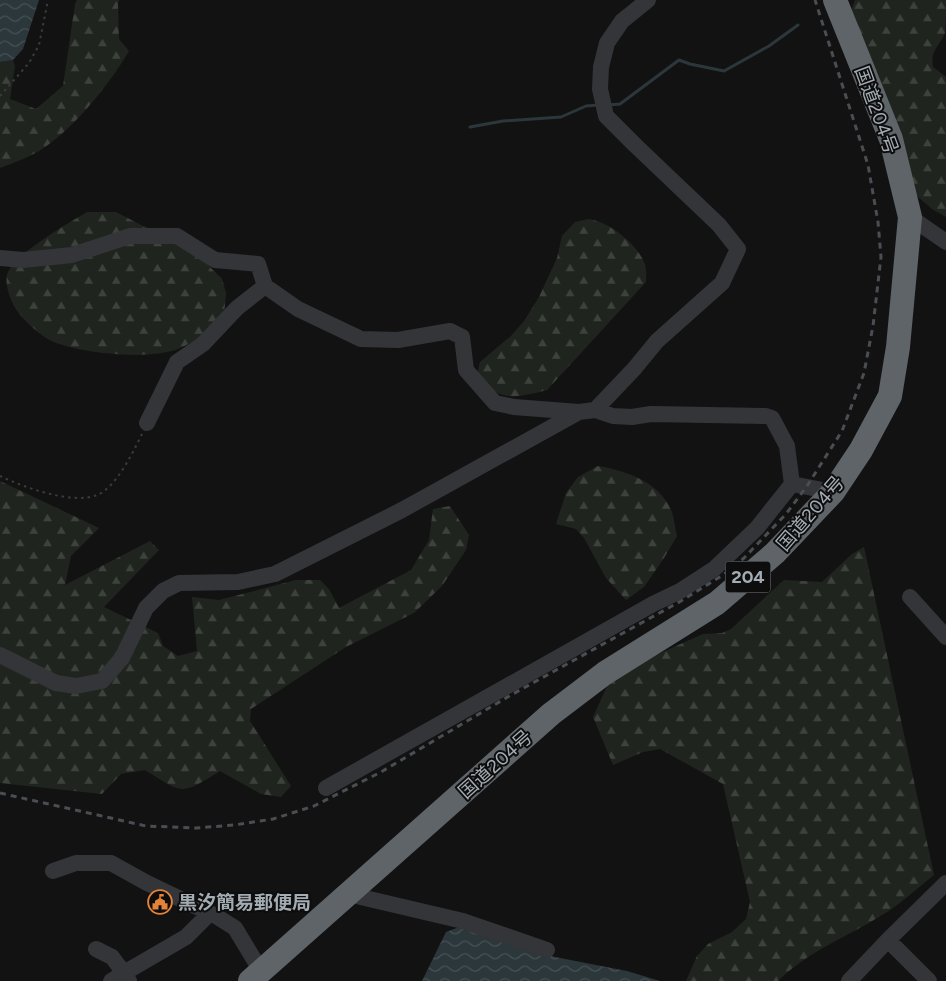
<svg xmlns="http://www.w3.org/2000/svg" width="946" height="981" font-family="Figtree,'Noto Sans JP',sans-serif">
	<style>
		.forest { fill: url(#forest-firs) }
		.water { fill: url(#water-waves) }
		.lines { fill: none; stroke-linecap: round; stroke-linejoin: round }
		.stream { stroke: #2c373b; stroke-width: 3 }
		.path { stroke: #393c3f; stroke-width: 2; stroke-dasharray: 2.5 4; stroke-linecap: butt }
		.minor { stroke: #333538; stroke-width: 16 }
		.highway { stroke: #5f6468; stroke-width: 24 }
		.rail { stroke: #4a4d51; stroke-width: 3; stroke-dasharray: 6 5; stroke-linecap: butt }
		.labels { text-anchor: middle; stroke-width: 4; stroke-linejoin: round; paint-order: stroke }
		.shield { fill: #0d0d0e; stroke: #777c82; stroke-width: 1 }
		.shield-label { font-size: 18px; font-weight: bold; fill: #a4acb3 }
		.street-label { font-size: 19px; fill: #a4acb3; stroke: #0d0d0e }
		.poi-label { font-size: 19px; font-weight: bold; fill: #a4acb3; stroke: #0d0d0e; text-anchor: start }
	</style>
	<defs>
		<pattern id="forest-firs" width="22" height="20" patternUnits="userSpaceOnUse" patternTransform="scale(1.25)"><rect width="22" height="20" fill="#1f251e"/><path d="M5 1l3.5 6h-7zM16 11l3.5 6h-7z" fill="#3d423c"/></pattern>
		<pattern id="water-waves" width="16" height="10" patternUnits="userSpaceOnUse" patternTransform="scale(1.25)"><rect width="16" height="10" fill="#2c373b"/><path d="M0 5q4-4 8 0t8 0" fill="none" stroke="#485155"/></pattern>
	</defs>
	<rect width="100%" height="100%" fill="#121213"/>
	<path class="forest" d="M77,0H119L118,4L119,39L129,51C109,85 72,131 39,151C27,158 13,163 0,168V62L13,60L15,66L10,99L36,109L63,86L75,4Z
		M855,0H946C946,10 946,24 945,33C939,47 930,50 933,67L946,77V217L932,209L916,195L850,13Z
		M87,212H116L143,226L167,235L207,264L222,279L226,293L224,316C210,329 196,342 178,349C148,360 84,354 54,342C40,336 20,318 13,304C9,295 5,285 7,275C12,255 69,223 87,212Z
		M589,219C609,222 636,243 644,262C647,268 646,276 646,282L547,390C516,398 497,403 477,374L480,362L511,336L524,321L539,297L557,258L562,236L575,222Z
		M598,466C627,471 660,482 672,512C674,519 675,528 677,536L664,558L644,587L626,600L606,578L584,538L576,529L556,524L566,493L578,477Z
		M0,481L99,528L71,556L65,585L150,541L159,550L104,607L158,633L163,646L178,656L197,651L192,597L219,600L296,580H320L329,589L339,608L411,570L429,540L433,509L450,506L469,535L466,550L442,586L414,613L346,647L251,709L250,721L291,786L281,797L261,794L220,771C180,796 184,794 145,770L121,774L102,794L0,783Z
		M864,547L934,875C917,888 901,904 882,915C847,937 808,951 778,981H686L697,956L708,944L732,932L746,919L750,902L723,784L660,749L643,752L613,765L593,717L608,684L629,667L703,634L722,633L731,629L784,580L822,582L852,554Z"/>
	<path class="water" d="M0,0H39L23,49L13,60L0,62Z
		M459,927L555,957L627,971L660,981H422L446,932Z"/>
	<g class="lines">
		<path class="stream" d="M608,105L620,104L679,60L690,64L724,71L769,46L798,25
			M470,127L503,121L561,117L586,106L599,105"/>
		<path class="path" d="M0,96L29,63L39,45L48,0
			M0,476C23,487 72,505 97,495C116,488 133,452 142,434"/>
		<path class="minor" d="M910,217L946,242
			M0,258L23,260L72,255L130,236H177L215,260L258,264L265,286L298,309L361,339L398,340L450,331L462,337L466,370L495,403L514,407L579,412L595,410L613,416L632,417L651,414L766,416L772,418L787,446L792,484L757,528L714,569L680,591L653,604L326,788
			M595,410L634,369L657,341L722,283L738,249L719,225L635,145L606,116L600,89L601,67L607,43L622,21L648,0
			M147,423L177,362L203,344L237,308L265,286
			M792,484L833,492
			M910,597L946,637
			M0,655L56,683L76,686L102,681L122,658L146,608L163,591L179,583L238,582L275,574L402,510L579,412
			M53,871L76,863H111L147,883L216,916L235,928L261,971
			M348,894L463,921L547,950
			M888,940L929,981
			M96,949L112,957L124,973L111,981
			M129,981L124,973L186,937L209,914
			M849,981L888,940L946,883"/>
		<path class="highway" d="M250,981L551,714L605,673L717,603L775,553L833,492L861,450L890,396L898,347L910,217L891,139L835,0"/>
		<path class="rail" d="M0,793L146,826L196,828L234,825L273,819L314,806L381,772L511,695L681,601L723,575L744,558L786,514L807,486L842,431L864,373L873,326L881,257L878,222L868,165L815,0"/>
	</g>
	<defs>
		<g id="civic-ring" transform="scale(1.25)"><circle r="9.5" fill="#0d0d0e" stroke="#e48238" stroke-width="1.5"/><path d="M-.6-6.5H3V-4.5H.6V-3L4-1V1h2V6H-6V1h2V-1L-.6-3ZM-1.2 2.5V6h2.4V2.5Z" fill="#e48238"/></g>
	</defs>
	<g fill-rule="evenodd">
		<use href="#civic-ring" x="160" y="902"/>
	</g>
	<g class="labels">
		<rect class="shield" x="725.5" y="561.5" width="45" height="31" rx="4"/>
		<g class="shield-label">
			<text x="748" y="583">204</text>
		</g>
		<g class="street-label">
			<text transform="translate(877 110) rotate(70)" y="7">国道204号</text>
			<text transform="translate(810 513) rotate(-49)" y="7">国道204号</text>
			<text transform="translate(495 764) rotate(-42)" y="7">国道204号</text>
		</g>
		<g class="poi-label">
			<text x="178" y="909">黒汐簡易郵便局</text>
		</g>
	</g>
</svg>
